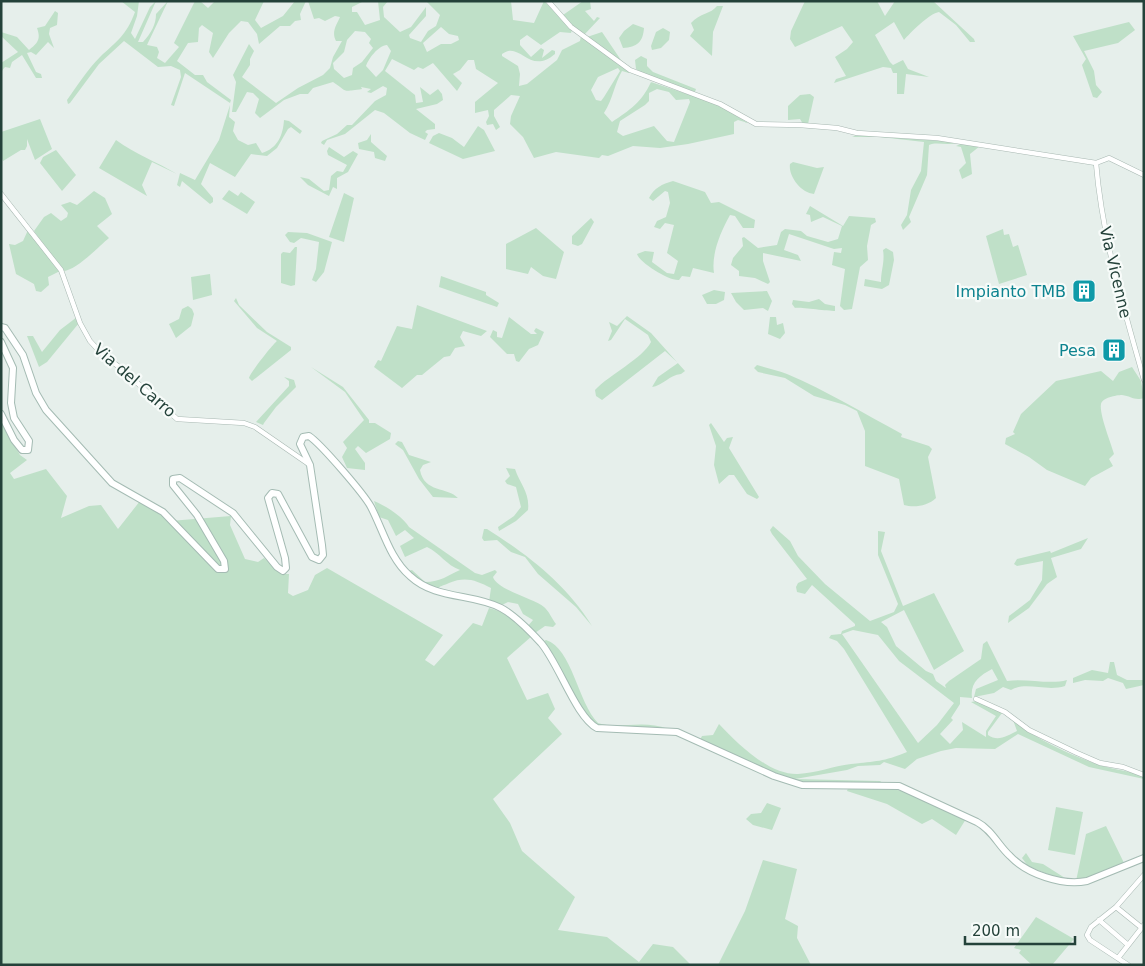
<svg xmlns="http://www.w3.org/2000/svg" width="1145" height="966" font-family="'DejaVu Sans',sans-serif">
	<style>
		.green { fill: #bfe0c8; fill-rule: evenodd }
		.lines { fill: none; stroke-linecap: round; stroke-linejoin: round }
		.minor-casing { stroke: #a8b8b2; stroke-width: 5.5 }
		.secondary-casing { stroke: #a4bbb3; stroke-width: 8 }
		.minor { stroke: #fff; stroke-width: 4.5 }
		.secondary { stroke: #fff; stroke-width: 6 }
		.labels { text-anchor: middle; stroke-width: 4.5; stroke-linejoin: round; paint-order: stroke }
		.street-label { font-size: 16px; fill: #24423a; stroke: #f7fbf9 }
		.culture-label { font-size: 16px; fill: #0d838f; stroke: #f7fbf9; text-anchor: end }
	</style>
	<rect width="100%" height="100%" fill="#e6efeb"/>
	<path class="green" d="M121,1H139L137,16L131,33L135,39L150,7L156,1L138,42H143C151,33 156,25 156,14L168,1L147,45L157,47L159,52L157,58L165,63L179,47L174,43L195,1H200L208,8L215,1H264L255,20L261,28L283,16L295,1H306L300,14L301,20L295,21L290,26H280L259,44L257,34L248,22L241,21L229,33L213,58L209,52L213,33L202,25L199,28L198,42L188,43L177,61L195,75H203L207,82L231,100L230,103L185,73L174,106L171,105L181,77L180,70L171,66L158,67L124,41L99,64L70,103L68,104L67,100C77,86 87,70 100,57C117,41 126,36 135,12Z
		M308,1H364L352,7V12H357L365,25L380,20L378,1H388L383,7L384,17L400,32L411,27L426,7V16L409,35L410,38L421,42L428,31L436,26L440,15L426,1H511L513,20L534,23L544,1L572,30L571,33L560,32L541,45L527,35L520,40V45L531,57L541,48L544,50L542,58L552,50L555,51V54C529,76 520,40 502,54V56L518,66L520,74L519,86L527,84L557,60L562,50L580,41L581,35L584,38L602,32L629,72V73L622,71C614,85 613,99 604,113L612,122C630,110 642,102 651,82L642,79L717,104L748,123L738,120L734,122V134L688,144L660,148L633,146L608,156L602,155L599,158L556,152L534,158L523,137L510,124L511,116L520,96L511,95L494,110V116L500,127L496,130L493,124L487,125L486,122L489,116L488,110L475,113V102L498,83L476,69L474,60H468L460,70L453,74L462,83L457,91L433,63L423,69L418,67L414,70L392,59L385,71L415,95L416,103L423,102L420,87L430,95L438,89L442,94L443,100L437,104L416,109L435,124V129L427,130L425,132L428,134L425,140L410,133L384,113L375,110L345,134L327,140L324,145L321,143L322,141L337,134L347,125H352L375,101L386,95L387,88L383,86L371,93L367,92L371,89L361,87L362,89C341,92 348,92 333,82L313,88L308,94H300L284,100L260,118L255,113L259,99L253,93L247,92L236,112H232L236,82L233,75L249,44L254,51L250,59V65L242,77L276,103L298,88L323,75L330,68L333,57L342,41H336C331,32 337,24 340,17L335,16L325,21L319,18L314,19ZM441,27L449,34L458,36L459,40L451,44H441L427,52L423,43ZM355,31L365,32L371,39L369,43L373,48L362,62L353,68L352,75L344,78L334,69L333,63L344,52L347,40ZM387,45L391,51L383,70L376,77L366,66C369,58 378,46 387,45ZM618,68L620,71L604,97L601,101L596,100L591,90L598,77ZM657,89L669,92L676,100L689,99L690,102L674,142L667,141L654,126L623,136L617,132L620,121L645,105L649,101V93Z
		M583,1H590L591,9L585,11L594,21L597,17L600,18L584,35L572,27L563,15Z
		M805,1H877L885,16L895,1H933L974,39L975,42H970L956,25L939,12C930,13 910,33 904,40L894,22L875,35L890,62L893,65L903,60L908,69L929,77L906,74L904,94H897V73H893L891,68L883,67L834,83L836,79L846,76L835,57L847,49L853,42L842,26L795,47L790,39L791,31Z
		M717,6H723L713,32L712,56L690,36L694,30L691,23C700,13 711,14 717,6Z
		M55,11L58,13L57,25L50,28L49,34L54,48L48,42L36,55L31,52L27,53L36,72L41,74L42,78H36L22,55L12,62L10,68L5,67L1,72V63L18,52L1,36V32L17,37L29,50C38,43 41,39 37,28L45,26Z
		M1129,22L1135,30L1118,43L1084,51L1094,71L1096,85L1102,92L1097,98L1093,97L1082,65L1086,59L1073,36Z
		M633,24L644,28C643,42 637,47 623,48L619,38L624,31Z
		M663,28L670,32L669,40L661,48L652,50L651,46L656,32Z
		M641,56L647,59V66L653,72L696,89L695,92L646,76L636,69L635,60Z
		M810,94L814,97L808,124H803L800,119L788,120V106L800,95Z
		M230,105L229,117L235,122L233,131L238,140L248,145L256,143L262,153C278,148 283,135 284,120L289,121L302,131L300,134L291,127L288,129L277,148L267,156L251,154L235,177L210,163L201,184L213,198V202L210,204L182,181L180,187L177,185L180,173L195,180L219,140Z
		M40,119L52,149L35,160L27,139V146L25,150H21L3,161L1,157V132Z
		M478,126L484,130L495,151L463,159L429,143L433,136L439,133L452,138L464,147Z
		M371,134V142L387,156L385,161L375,158L374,152L359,149L358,143L367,140Z
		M857,135L957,142C948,147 938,141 929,145L927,175L909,217L911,222L903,230L901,225L907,215L911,190L921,171L924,142L880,137H852Z
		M116,140C135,154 157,162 177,174L152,162L142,185L147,196L99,168Z
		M963,143L980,146L970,154L972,174L962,179L959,170L966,163L961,147L956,146Z
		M329,147L344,157L353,151L358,154L348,172L337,178V189L333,187L329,196L308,185L300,177L309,179L324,191L329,190L331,176L337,171L343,172L347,165L328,155L327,151Z
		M56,150L76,175L62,191L40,163L43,157Z
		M793,162L817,168L824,167L814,194C801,193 788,176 790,164Z
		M673,181L705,192L711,203L719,202L755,220L754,228H743L735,216L730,215C721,231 711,254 714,273L693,268L690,277L682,276L679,280C669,281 640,263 637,254L645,251L654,252L652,262L667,273L674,274L678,261L667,253L674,225L665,223L660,229L654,227L657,221L666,217L670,203L668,192L665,191L653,201L649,198C654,188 662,184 673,181Z
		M229,190L238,196L241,192L255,202L247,214L222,199Z
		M94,191L105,198L112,214L97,226L109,238C98,247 75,272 62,271L34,231L44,217L51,213L61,221L67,217L68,213L61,205L70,202L77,205Z
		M344,193L354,198L344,242L329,237Z
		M810,206L843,226L849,216L875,218L876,222L871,225L867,246L868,260L860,267L852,309L844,310L840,306L845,269L832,265L834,252L841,253L842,248L834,249L789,234L784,250L798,255L801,261L763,253V261L770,282L768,284L755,278L739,276V271L731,265L733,258L743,246L742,238L744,237L758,248L777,245L781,232L785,229L801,231L807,236L828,242L838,239L842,226L823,217L811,222L810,215L806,214Z
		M591,218L594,222L582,244L578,246L572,244V236Z
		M536,228L564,252L556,279L543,276L531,267L528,274L506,269V244Z
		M1003,229L1004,235L1009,234L1013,247L1018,245L1027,275L999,284L986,236Z
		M28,230L60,271L48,277L49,285L41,292L36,291L34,284L16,274L9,244L15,245L23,241Z
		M288,232L307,233L332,242L324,272L316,282L312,280L316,269L319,242L301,238L294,243L290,242L285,235Z
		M295,247H297L295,285L291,286L281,283V254L283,252L290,253Z
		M886,248L893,252L894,260L889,285L882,289L864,286L865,279L881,282C881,270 885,262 883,250Z
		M210,274L212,295L193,300L191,277Z
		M441,276L486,292V295L499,303L497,307L439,287Z
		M714,290L725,292L724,300L716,304H707L702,295Z
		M767,291L772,301L768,311L763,308L744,310L736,302L731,293Z
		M236,298L239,305L267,332L291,347V350L252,381L249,378C250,373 273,344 277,341L257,328L234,301Z
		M819,299L825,304L835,306V311C827,311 798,307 795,308L792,304L793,300L809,302Z
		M417,305L487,331L481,336L463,331L460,337L465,346L455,348L450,356L444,357L422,375H417L402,388L374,367L378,360L381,361L397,326L412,329Z
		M188,306L192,309L194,314L191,326L176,338L169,324L179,319L182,309Z
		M627,316L651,333L685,371L681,374C669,375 664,385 652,387L658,377L678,363L665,351L602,400L596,396L595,390C609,375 643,358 651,342L648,335L625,319L611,340L608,341L612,331L609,322L617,326Z
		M77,317L79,323L47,362L39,367L27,336H33L42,352L60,330Z
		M509,317L531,334H537L534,331L536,328L544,332L538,345L529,349L519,362L516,361L514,354H507L490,337L493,330L497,332V337L502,338Z
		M770,317H776L777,325L783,323L785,333L780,339L768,334Z
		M757,365C767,368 777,370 787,374C827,391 863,413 902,434L901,437L929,446L932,449L928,457L936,498C928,506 914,508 904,505L899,479L865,466V431L857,411L845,405L814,396L785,378L758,372L754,368Z
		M311,367L343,387L369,420V423H375L391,433L390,439L366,453L358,446L355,449L365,463V470L347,468L342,457L347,448L343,442L364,420L345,392Z
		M1132,367L1141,381L1144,398C1134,401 1131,396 1122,395C1116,395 1102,398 1101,404C1099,414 1111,443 1114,454L1109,459L1113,466L1091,478L1085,486L1047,470L1029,457L1005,444L1006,438L1015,434L1013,432L1021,414L1056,381L1101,371L1113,381L1119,372Z
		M284,377L294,380L296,387L276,407L264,423L263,425L256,422L289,386V381Z
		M1,422L20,455L27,460L10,473L14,479L46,469L67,496L61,518L89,506L101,505L118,529L140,501L170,521L231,516L230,525L245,559L258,562L264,558L282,574H289L288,593L293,596L308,590L315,575L327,568L443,635L425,660L434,666L473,623L482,626L489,608C507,612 518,624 532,636L507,658L527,700L548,693L555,709L548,718L562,734L493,799L510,823L522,851L575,897L558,930L607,937L639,962L653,944L673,947L691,965H1Z
		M711,423L724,442L727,438L733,437L729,448L759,497L757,499L747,494L734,475H729L719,484L714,465L716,446L709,425Z
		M398,441L402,442L409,455L431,462L423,465L420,470C424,493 448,487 458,498L433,497L419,479L403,450L395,444Z
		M506,468L515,469C520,484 530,493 528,510L516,521L499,531L498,527L514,516L521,507L516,487L507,484L505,481L510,476Z
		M374,501C386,506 402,516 409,527L475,573L482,575L495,570L497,572L493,577C497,590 535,599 544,607C549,611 552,619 556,624L553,627L545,626L535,633L527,627L533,620L523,614L518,604L508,602L500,606L489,602L491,588C476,580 465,576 449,583C443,586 440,585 436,591L426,586L408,571L412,570L425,582C441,582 448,575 460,570C446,565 440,553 427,547L405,557L400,546L414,538L405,530L396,536L388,520L379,517Z
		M773,526L790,541L798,556L825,584L870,621L894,612L898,604L878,555V531L885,532L881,551L903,606L934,593L964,651L934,670L904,610L881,622L887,627L896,646L926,671L933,674L936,681L946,688L945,685L949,681L981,659L983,644L987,641L1007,681C1026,678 1050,685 1067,680L1065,686C1046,692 1026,681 1011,690L1003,687L994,693L974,697L976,689L998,680L992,669C979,676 970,683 972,698L960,697V704L951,718L953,720L940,734L950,744L963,730L962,722L986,737V731L996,716L971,702L977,701L1002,713L988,732V735C998,742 1007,736 1017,731L1013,720C1035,738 1064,752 1091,762C1108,769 1126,770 1144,776V779L1089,767L1018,734L995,749L956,748L941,751L917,759L905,769L884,762L880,765L858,766L847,770L795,779L880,781L883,783L807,784L786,779L700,740L702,736L713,735L719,724C738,744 769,775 798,774C817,773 833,766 851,764C876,761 883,762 907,752L844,649L837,641L829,638L831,635L841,634L842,631L855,626V624L812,585L805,594L797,592L796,587L798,583L807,579L772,534L770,530ZM853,630L878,635L899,661L954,703L937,725L918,743L842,634Z
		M484,529H487C528,555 566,584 592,626L576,607L538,574L525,557L511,552L497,540L484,541L482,538Z
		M1088,538L1081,549L1051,558L1057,577L1047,584L1029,608L1008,623L1009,616L1030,600L1042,580L1043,561L1017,566L1014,564L1017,559L1050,551L1051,553Z
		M546,640C572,648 578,703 598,723C618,730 643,719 668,729L600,728L588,720L554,657L542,642Z
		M1110,662H1114L1117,675L1127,680H1144V685L1126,689L1123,683L1108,678L1103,681L1085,680L1073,683V678L1092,670L1108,673Z
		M848,788L893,789L906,792L966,819L956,835L932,819L922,824L887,804L847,791Z
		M767,803L781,808L772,830L753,825L746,819L751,814L761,813Z
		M1056,807L1083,812L1075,855L1048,850Z
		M1106,826L1125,865L1108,873L1076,881L1086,834Z
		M1026,853L1032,862L1043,864L1065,878L1062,880L1028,866L1022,858Z
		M763,860L797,869L785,919L798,926L797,938L811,965H718L745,911Z
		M1036,917L1074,939L1052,965H1032L1019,953L1021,950L1014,948Z"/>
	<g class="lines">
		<g class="minor-casing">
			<path id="minor" d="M548,1L571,27L630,70L720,104L756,124L800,125L837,128L857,133L937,138L1096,163
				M1096,163C1102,237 1124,309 1144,380
				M1096,163L1109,158L1144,175
				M1,194L61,270L80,323L90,341L101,353L123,370L177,419L244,423L255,427L310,465
				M976,699L1005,712L1029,730L1077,753L1100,763L1123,767L1144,775
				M1116,907L1142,928
				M1099,920L1128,945
				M1118,958L1144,925
				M1128,965L1090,940L1087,935L1091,927L1116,907L1144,875"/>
		</g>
		<g class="secondary-casing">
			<path id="secondary" d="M1,327L5,328L23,355L36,393L46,410L112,483L163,512L218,569H225L224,561L197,515L173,485V479L180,478L233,513L277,567L283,571L286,568L285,558L268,498L272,493L278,494L312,557L319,560L323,555L322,545L310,465L300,444L303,437L309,436C321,444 364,494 371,507C383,530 390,559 410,576C436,600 472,593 501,608C516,616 530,631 541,643C559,664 576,717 597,728L677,732L774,776L802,785L899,786L977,822C992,830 998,845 1010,856C1027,874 1062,886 1087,881L1144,858
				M1,342L13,368L11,403L14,418L29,441L28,450H22L14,440L1,414"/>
		</g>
		<use href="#minor" class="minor"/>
		<use href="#secondary" class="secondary"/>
	</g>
	<defs>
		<g id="building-square" transform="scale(1.25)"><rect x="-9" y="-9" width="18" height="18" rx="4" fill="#0f9aa8" stroke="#f7fbf9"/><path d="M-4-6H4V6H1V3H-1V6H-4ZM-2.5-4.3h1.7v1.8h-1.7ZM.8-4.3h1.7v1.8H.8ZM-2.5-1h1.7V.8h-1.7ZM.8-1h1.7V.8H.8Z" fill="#fff"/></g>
	</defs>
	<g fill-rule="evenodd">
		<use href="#building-square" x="1084" y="291"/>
		<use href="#building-square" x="1114" y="350"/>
	</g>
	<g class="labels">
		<g class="street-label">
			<text transform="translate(1116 272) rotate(77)" y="6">Via Vicenne</text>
			<text transform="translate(135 380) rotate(41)" y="6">Via del Carro</text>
		</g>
		<g class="culture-label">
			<text x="1066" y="297">Impianto TMB</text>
			<text x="1096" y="356">Pesa</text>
		</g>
	</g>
	<rect width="1145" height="966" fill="none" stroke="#24423a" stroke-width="5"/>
	<path d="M965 936v8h110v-8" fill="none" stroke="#24423a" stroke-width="2.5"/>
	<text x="972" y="936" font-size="15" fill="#24423a" stroke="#f7fbf9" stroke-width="4" paint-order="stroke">200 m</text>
</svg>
